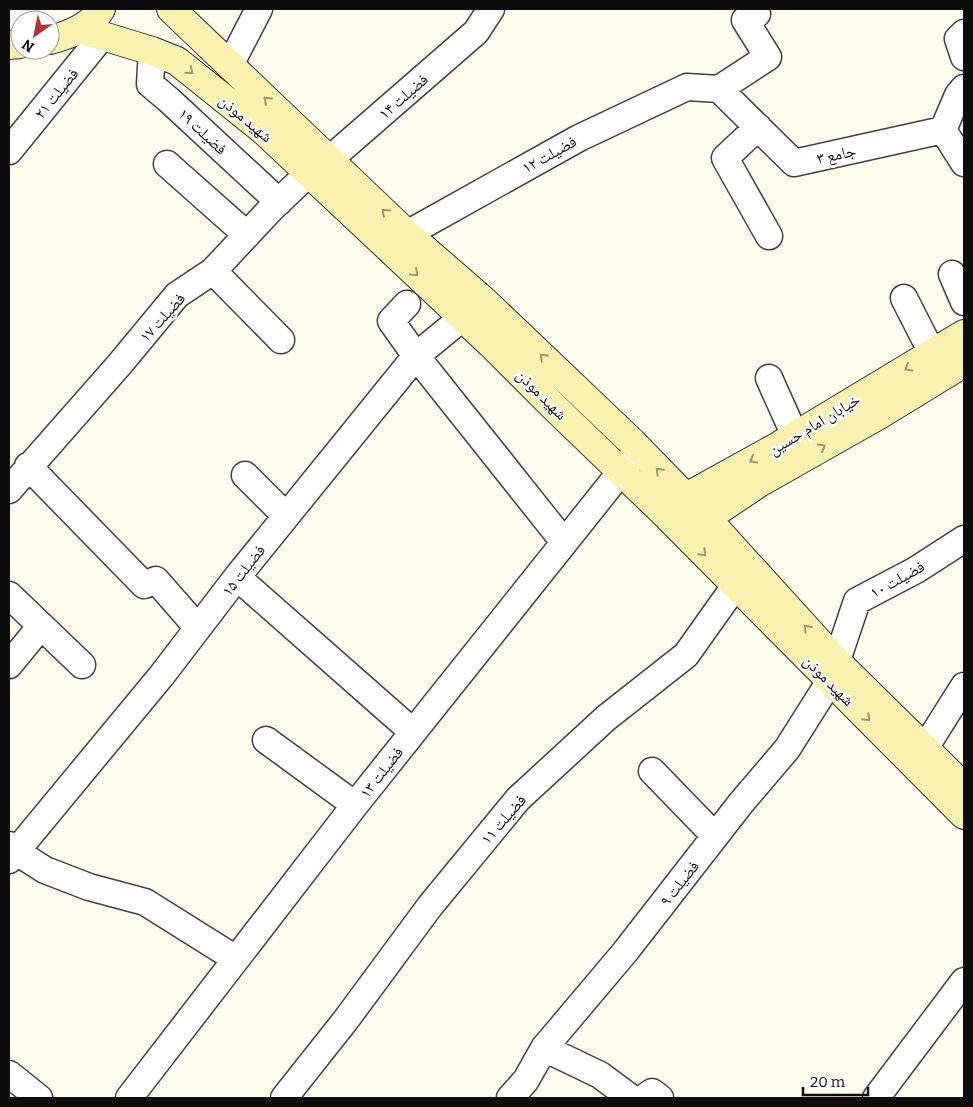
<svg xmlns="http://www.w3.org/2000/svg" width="973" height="1107" font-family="Bitter,'Noto Naskh Arabic',serif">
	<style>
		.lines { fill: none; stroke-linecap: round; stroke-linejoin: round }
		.minor-casing { stroke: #404040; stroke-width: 29 }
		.secondary-casing { stroke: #2f2f2f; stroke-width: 30 }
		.minor { stroke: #fff; stroke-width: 26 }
		.secondary { stroke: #f8f1af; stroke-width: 28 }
		.oneway { stroke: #9a966e }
		.labels { text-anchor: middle; stroke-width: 5; stroke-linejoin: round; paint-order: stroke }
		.street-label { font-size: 16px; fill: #0d0d0d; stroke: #fff }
	</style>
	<rect width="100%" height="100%" fill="#fefbef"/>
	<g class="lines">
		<g class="minor-casing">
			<path id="minor" d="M964,33L958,39L964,57
				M152,51L150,84L169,100L279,202
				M230,65L259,9
				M719,89L794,163L943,130L964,163
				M719,89L768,57L745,20L757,14L752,9
				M758,127L725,158L769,236
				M943,130L958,95L964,88
				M9,151L103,35
				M167,164L247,235
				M390,247L407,234L579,138L687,87L719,89
				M213,271L281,340
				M952,274L964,302
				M904,298L932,353
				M407,304L391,321L416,356L564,542
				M769,378L795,436
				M28,466L144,585L156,580L198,628
				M245,475L286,516
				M9,490L119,365L177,295L213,271L271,209L309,173L330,159L476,32L491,9
				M237,577L413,732
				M9,595L82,665
				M9,665L41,626
				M266,740L355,805
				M925,748L964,686
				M652,771L715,836
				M9,845L15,851L45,870L89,887L145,902L236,959
				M9,860L162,675L237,577L416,356L479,304
				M544,1048L600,1075L631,1098
				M9,1074L39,1098
				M129,1098L355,805L635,454
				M284,1098L345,1021L430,906L518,799L606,718L686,655L735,586L751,569
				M510,1098L526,1080L544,1048L625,952L741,803L787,749L830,681L857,601L916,570L964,539
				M644,1098L652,1092L660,1098
				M876,1098L964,981"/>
		</g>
		<g class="secondary-casing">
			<path id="secondary" d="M171,9L407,234L483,300L632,442L706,518L836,661L964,787
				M80,29L152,51L177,61L263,130L491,344L554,407L662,511L964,815
				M50,40C69,35 91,27 101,9
				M9,45L20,44
				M670,506L775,448L964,334
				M692,528L759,483L879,415L964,363"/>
		</g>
		<use href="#minor" class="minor"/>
		<use href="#secondary" class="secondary"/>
	</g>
	<defs><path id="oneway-chevron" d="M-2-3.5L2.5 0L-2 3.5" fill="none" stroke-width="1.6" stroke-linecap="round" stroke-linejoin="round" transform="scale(1.25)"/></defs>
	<g class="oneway">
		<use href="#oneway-chevron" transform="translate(190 71) rotate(39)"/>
		<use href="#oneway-chevron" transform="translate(267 100) rotate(-137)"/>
		<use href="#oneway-chevron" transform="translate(385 212) rotate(-136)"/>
		<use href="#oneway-chevron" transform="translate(415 273) rotate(43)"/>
		<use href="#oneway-chevron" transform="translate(543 357) rotate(-136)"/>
		<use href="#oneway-chevron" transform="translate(908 368) rotate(149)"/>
		<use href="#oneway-chevron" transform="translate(822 447) rotate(-30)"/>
		<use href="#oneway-chevron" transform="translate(753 460) rotate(150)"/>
		<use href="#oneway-chevron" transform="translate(659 471) rotate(-134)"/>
		<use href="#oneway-chevron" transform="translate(703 553) rotate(46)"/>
		<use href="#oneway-chevron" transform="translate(807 628) rotate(-132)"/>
		<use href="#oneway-chevron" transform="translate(867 718) rotate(45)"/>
	</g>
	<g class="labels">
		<g class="street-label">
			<text transform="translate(56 93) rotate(-51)" y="6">فضیلت ۲۱</text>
			<text transform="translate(403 96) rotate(-41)" y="6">فضیلت ۱۴</text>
			<text transform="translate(246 118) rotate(40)" y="6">شهید موذن</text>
			<text transform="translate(203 131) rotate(43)" y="6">فضیلت ۱۹</text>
			<text transform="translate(549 154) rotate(-29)" y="6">فضیلت ۱۲</text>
			<text transform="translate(836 154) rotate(-12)" y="6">جامع ۳</text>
			<text transform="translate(162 317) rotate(-48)" y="6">فضیلت ۱۷</text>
			<text transform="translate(542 394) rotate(45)" y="6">شهید موذن</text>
			<text transform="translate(814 424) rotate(-31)" y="6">خیابان امام حسین</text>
			<text transform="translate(243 570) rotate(-52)" y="6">فضیلت ۱۵</text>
			<text transform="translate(897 579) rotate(-29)" y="6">فضیلت ۱۰</text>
			<text transform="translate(829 680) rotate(45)" y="6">شهید موذن</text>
			<text transform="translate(381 772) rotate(-52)" y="6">فضیلت ۱۳</text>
			<text transform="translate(503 819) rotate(-49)" y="6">فضیلت ۱۱</text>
			<text transform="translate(679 883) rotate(-52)" y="6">فضیلت ۹</text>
		</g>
	</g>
	<rect width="973" height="1107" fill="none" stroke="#0d0d0d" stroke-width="20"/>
	<g transform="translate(35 35) rotate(213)"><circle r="24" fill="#ffffff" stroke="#9e9e9e"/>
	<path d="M0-4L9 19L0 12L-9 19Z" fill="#b23136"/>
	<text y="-8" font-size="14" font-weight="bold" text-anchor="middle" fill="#0d0d0d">N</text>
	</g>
	<path d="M803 1087v8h65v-8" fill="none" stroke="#0d0d0d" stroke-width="2.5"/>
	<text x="810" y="1087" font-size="15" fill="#0d0d0d" stroke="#ffffff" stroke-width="4" paint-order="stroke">20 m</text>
</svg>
